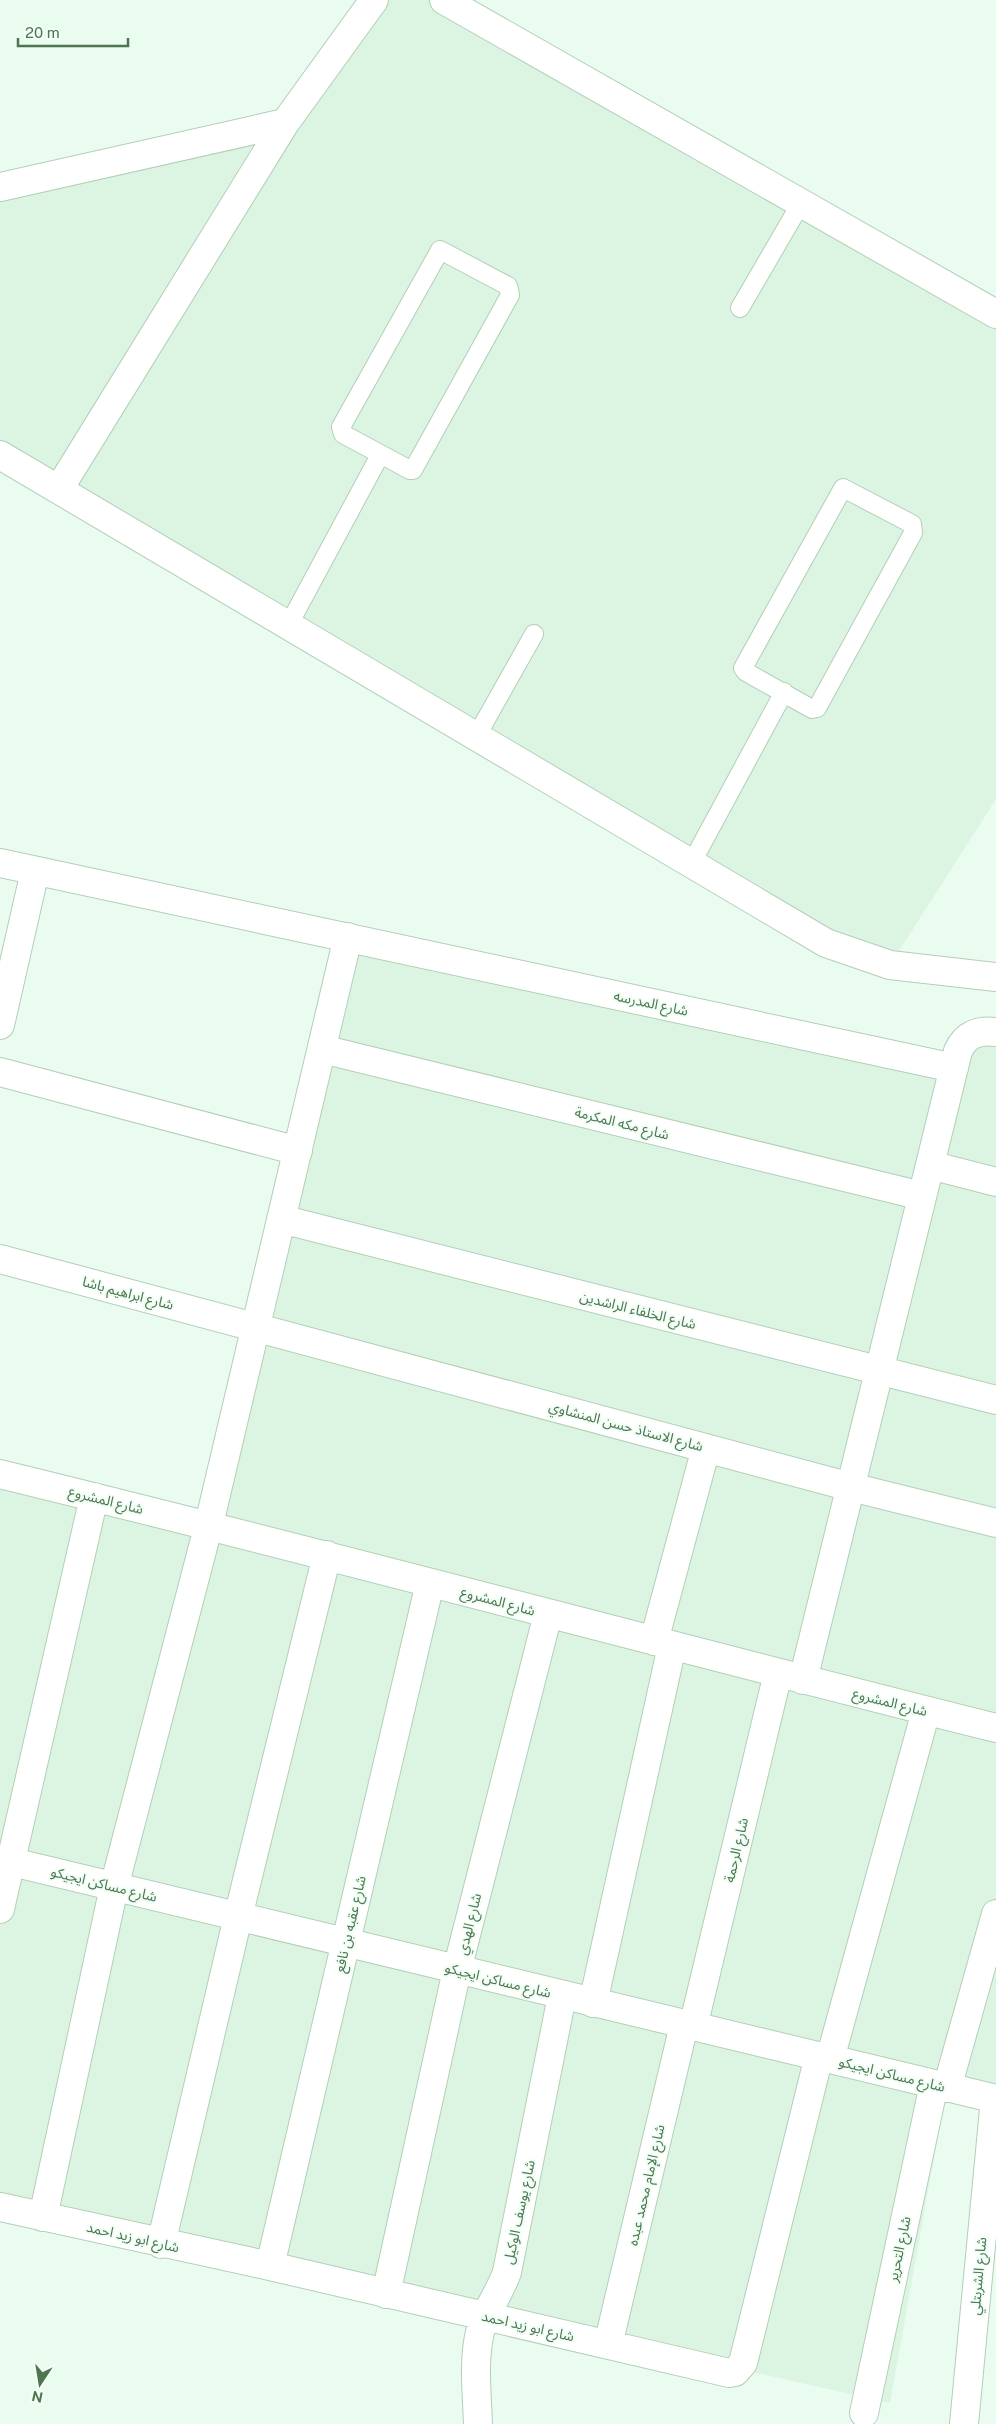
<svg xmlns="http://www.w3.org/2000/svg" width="996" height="2424" font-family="'Public Sans','Noto Sans Arabic',sans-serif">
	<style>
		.residential { fill: #dcf5e2 }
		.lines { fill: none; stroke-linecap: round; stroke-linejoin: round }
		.service-casing { stroke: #b2cfb7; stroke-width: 20 }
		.minor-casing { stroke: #b2cfb7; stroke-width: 30 }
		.service { stroke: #fff; stroke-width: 18 }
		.minor { stroke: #fff; stroke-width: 28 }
		.labels { text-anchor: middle; stroke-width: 4; stroke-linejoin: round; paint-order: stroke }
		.street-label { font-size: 14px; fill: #4e7550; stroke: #f1fef5 }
	</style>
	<rect width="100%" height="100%" fill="#eafbef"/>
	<path class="residential" d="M388,0H430L996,316V799L890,965L0,455V195L285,123Z
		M355,947L956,1072L971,1038L996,1041V2107L945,2096L890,2403L0,2201V1466L199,1513Z"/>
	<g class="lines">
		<g class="service-casing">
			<path id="service" d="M440,250L508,286L510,295L413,470H410L343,434L341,427Z
				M740,308L801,203
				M843,488L912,524L913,533L817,708L812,709L746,672L743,668Z
				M288,626L380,455
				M476,737L534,634
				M691,864L784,692"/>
		</g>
		<g class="minor-casing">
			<path id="minor" d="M444,0L996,314
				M0,187L285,123
				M0,455L826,943L890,965L996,977
				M59,489L285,123L374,0
				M0,863L954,1068
				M0,1025L35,871
				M322,1049L922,1196
				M0,1072L298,1151
				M930,1165L996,1182
				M281,1219L996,1400
				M0,1259L851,1487L996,1523
				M0,1474C333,1555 664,1645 996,1728
				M654,1641L706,1448
				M803,1680L958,1051C966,1034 978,1030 996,1032
				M0,1859L996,2099
				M0,1909L94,1497
				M593,2003L672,1646
				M693,2027L778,1673
				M830,2059L926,1711
				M947,2088L996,1914
				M0,2207L270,2266L729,2373L735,2372L743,2363L819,2056
				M43,2217L114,1887L209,1524L348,937
				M161,2244L238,1917L327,1555
				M270,2266L430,1583
				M386,2294L457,1970L548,1614
				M608,2345L684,2025
				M864,2413L934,2084
				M478,2424C477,2394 473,2361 480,2332C485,2311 500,2293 507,2272L562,1996
				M964,2424L995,2099"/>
		</g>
		<use href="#service" class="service"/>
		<use href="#minor" class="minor"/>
	</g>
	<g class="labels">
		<g class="street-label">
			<text transform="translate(651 1003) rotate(12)" y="5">شارع المدرسه</text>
			<text transform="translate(622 1123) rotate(14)" y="5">شارع مكه المكرمة</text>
			<text transform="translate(128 1293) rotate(15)" y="5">شارع ابراهيم باشا</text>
			<text transform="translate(638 1310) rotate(14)" y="5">شارع الخلفاء الراشدين</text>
			<text transform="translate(626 1426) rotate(15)" y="5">شارع الاستاذ حسن المنشاوي</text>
			<text transform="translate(106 1500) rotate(14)" y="5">شارع المشروع</text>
			<text transform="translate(498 1601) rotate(15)" y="5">شارع المشروع</text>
			<text transform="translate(890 1702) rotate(14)" y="5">شارع المشروع</text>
			<text transform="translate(736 1850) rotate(-77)" y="5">شارع الرحمة</text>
			<text transform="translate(104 1884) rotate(14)" y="5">شارع مساكن ايجيكو</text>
			<text transform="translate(350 1924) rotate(-77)" y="5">شارع عقبه بن نافع</text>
			<text transform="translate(469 1924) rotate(-76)" y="5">شارع الهدي</text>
			<text transform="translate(498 1980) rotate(14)" y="5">شارع مساكن ايجيكو</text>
			<text transform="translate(892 2074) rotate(14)" y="5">شارع مساكن ايجيكو</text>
			<text transform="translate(646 2185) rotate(-77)" y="5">شارع الإمام محمد عبده</text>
			<text transform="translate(519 2212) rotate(-78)" y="5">شارع يوسف الوكيل</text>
			<text transform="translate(133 2237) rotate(13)" y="5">شارع ابو زيد احمد</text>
			<text transform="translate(899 2249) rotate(-78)" y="5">شارع التحرير</text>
			<text transform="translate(978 2276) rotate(-85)" y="5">شارع الشربتلي</text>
			<text transform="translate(528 2326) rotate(13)" y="5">شارع ابو زيد احمد</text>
		</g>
	</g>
	<g transform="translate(40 2384) rotate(192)" stroke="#f1fef5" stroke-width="4" paint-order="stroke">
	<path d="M0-4L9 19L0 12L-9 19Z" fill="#4e7550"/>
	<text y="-8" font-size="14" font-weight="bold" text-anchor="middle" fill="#4e7550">N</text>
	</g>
	<path d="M18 38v8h110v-8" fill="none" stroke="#4e7550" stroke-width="2.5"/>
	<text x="25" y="38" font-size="15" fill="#4e7550" stroke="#f1fef5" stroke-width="4" paint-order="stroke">20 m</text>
</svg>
